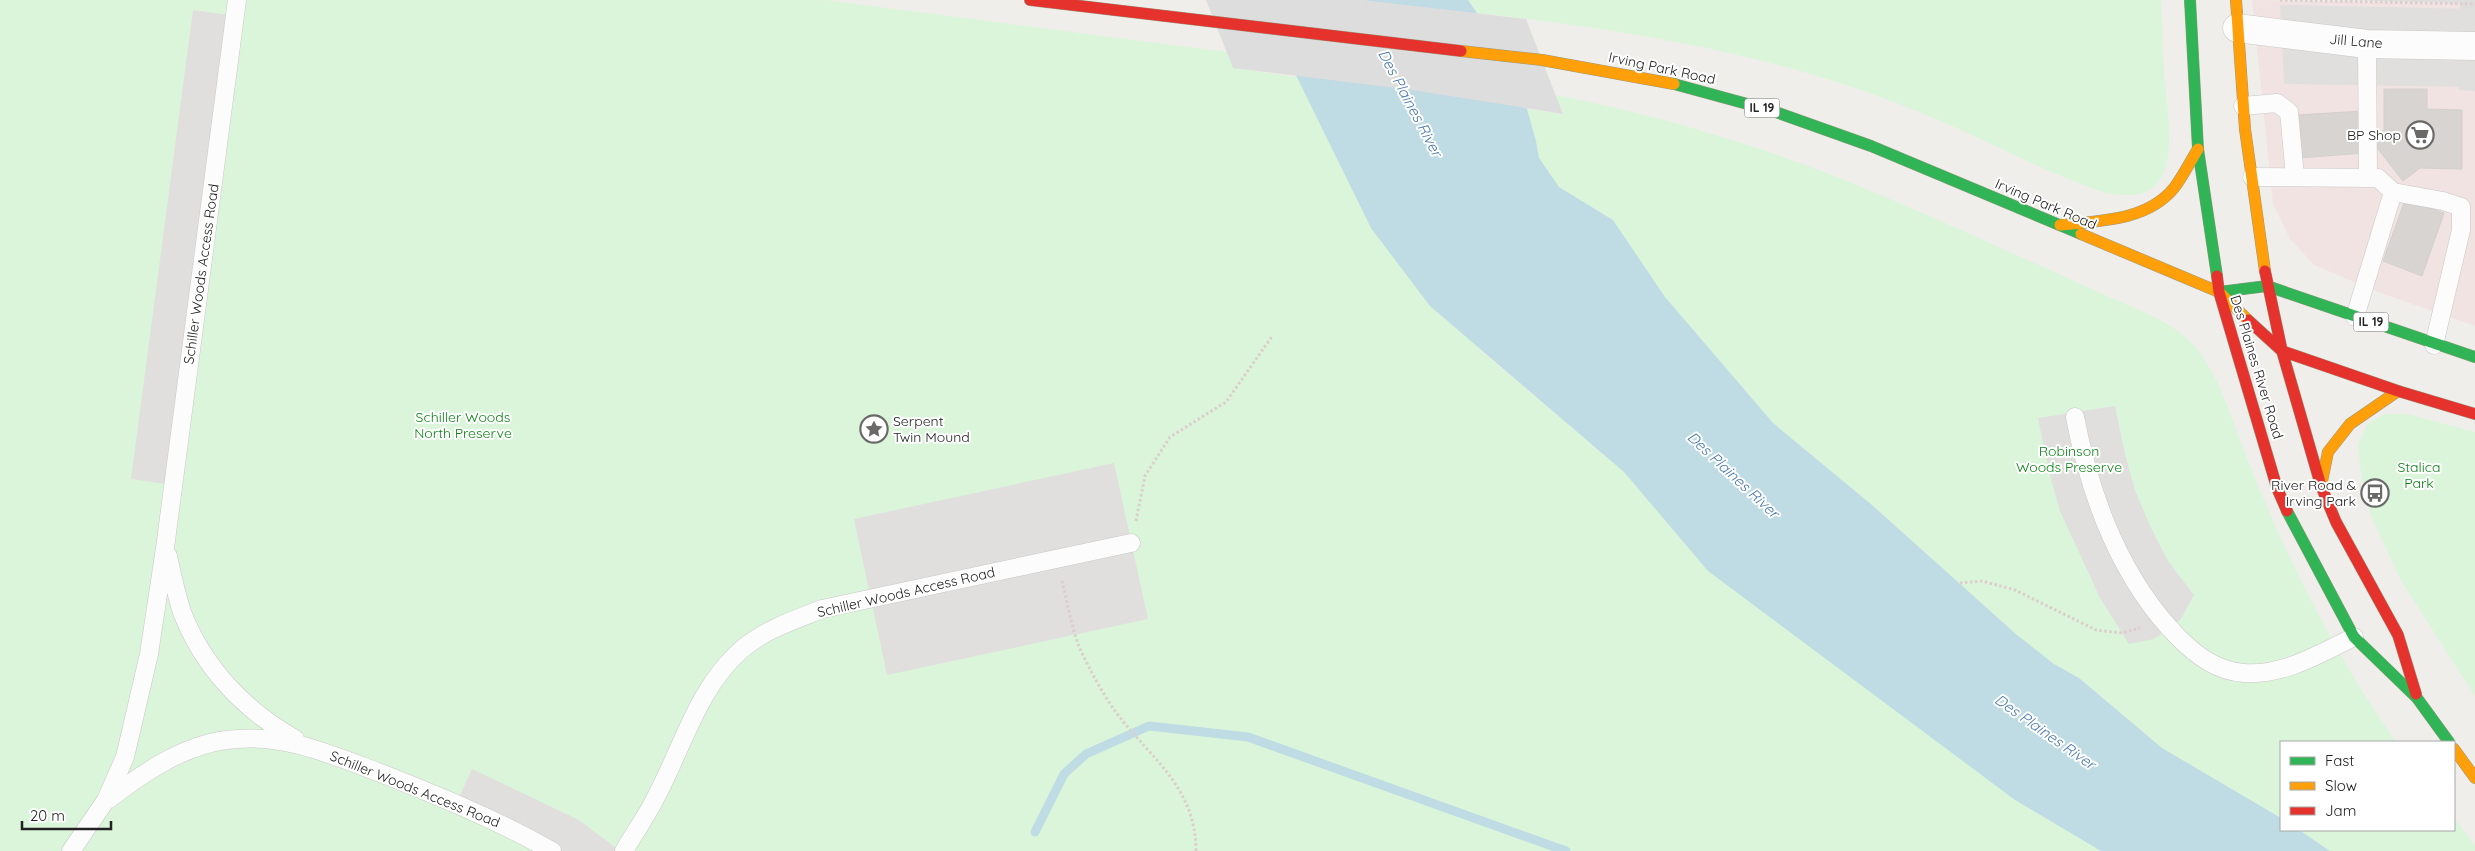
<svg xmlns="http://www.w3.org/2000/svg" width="2475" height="851" font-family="Quicksand,sans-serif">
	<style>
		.residential { fill: #dfdedc }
		.commercial { fill: #f1e3e1 }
		.park { fill: #daf5da }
		.parking { fill: #e0dfde }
		.water { fill: #bfdbe3 }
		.pier { fill: #dedddd }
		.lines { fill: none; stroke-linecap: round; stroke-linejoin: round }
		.stream { stroke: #bfdbe3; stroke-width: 9 }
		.building { fill: #d7d4d2; stroke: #d3d0cc }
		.lane-casing { stroke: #c9c8c7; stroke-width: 19 }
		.street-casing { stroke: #c9c8c7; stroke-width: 29 }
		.fast-casing { stroke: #999a82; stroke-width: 12 }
		.slow-casing { stroke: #999a82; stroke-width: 12 }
		.jam-casing { stroke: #999a82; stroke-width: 12 }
		.path { stroke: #dccecd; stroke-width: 3; stroke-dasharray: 2.5 2.5; stroke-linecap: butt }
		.lane { stroke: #fdfcfc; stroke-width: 18 }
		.street { stroke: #fdfcfc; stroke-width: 28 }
		.fast { stroke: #30b455; stroke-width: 11 }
		.slow { stroke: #ff9f0a; stroke-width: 11 }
		.jam { stroke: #e5322d; stroke-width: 11 }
		.labels { text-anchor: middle; stroke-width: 4; stroke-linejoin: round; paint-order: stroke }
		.shield { fill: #fff; stroke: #646464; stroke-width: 1 }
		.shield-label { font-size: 12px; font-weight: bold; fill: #222 }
		.street-label { font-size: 14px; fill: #222; stroke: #fff }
		.poi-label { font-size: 14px; fill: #222; stroke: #fff; text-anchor: end }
		.park-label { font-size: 14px; fill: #0c8416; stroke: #fff }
		.water-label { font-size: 15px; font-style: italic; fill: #4a7aab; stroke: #fff }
	</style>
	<rect width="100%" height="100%" fill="#f0eeeb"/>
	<path class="residential" d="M2340,0H2475V91H2459V3Z"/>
	<path class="commercial" d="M2252,0L2460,3L2459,90L2475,91V326L2378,292L2314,265L2290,239L2273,204Z"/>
	<path class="park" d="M0,0H826L1227,52L1234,68L1297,77L1371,228L1485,354L1624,472L1708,571L2015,800L2101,851H0Z
		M1468,0H2161C2162,24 2163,48 2164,72C2166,102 2180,170 2151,189C2137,198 2121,195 2106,193C2042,172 1982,137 1919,112C1778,54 1628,30 1477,13Z
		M1555,95C1659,115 1761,146 1859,186C1958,227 2054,273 2153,316C2170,325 2189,337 2200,353C2222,384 2232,419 2245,453C2255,479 2266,505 2277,530C2311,604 2349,676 2396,742H2281V818L2162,748L2079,678L2054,664L2017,635L1872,505L1773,423L1665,297L1613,220L1559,187L1539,158L1536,141L1527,109L1562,114Z
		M2385,414H2407L2475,432V696L2400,579L2371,516L2361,475L2358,445L2367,424Z
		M2454,818L2475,845V851H2330L2299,830H2454Z"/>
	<path class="parking" d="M2280,5L2475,9V87L2284,84Z
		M193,10L235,16L173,485L131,479Z
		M2115,406L2125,454L2135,490L2150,526L2168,561L2194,595L2181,619L2168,629L2154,639L2129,644L2100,598L2060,511L2049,472L2038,418Z
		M1114,463L1148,619L887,675L854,519Z
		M472,769L579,820L620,851H552L457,802Z"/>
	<path class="water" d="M1259,0H1468L1477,13L1527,109L1536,141L1539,158L1559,187L1613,220L1665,297L1773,423L1872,505L2017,635L2054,664L2079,678L2162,748L2281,818V830H2299L2330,851H2101L2015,800L1708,571L1624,472L1430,306L1371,228Z"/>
	<path class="pier" d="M1206,0H1363L1526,19L1563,114L1412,90L1233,68Z"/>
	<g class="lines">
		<path class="stream" d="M1035,832L1064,774L1086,754L1149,726L1248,737L1566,851"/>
	</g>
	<path class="building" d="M2384,89H2427V109L2462,110V169L2420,168L2403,181L2371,140L2384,131Z
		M2363,111L2364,153L2299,158L2296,115Z
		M2405,200L2444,213L2422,276L2383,261Z"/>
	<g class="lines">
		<g class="lane-casing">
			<path id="lane" d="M2367,44L2368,178
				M2243,106L2277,103L2289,112L2295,177
				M2252,177L2378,178L2393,192L2443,201L2461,207V230L2434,345
				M2355,317L2393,192
				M2075,417C2090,496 2121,580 2179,638C2197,656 2217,671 2244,673C2283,676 2321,653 2354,637
				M168,556C172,574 176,594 182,612C203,667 244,710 295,739
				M109,799C143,773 182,746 226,740C282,732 332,755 383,774C441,797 497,820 552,851
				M71,851L106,800L125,757L149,654L165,548L237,0
				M624,851C635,832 648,814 657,795C683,746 698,688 741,650C764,630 794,620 822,609L1131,543"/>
		</g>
		<g class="street-casing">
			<path id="street" d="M2237,28L2367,44L2475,46"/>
		</g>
		<g class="fast-casing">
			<path id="fast" d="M2190,0L2198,149L2217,276
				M1674,84L1773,111L1871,146L2081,234
				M2219,292L2267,286L2475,357
				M2287,511L2354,637L2417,698L2449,742"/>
		</g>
		<g class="slow-casing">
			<path id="slow" d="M2236,0L2245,129L2265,271
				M1461,51L1542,60L1674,84
				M2060,225C2099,221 2147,221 2174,188C2183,176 2190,162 2198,149
				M2081,234L2219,292L2248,320
				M2321,486L2328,452L2350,424L2398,391
				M2454,749L2475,778"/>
		</g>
		<g class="jam-casing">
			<path id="jam" d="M1030,0L1461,51
				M2265,271L2282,351L2321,486L2336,522L2398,635L2416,694
				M2217,276L2219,292L2277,488L2287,511
				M2248,320L2282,351L2398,391L2475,414"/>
		</g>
		<path class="path" d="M2280,0L2475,4
			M1136,521L1145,476L1170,437L1226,402L1273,335
			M1062,581C1067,601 1071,624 1078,644C1085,661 1095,679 1104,694C1137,751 1196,778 1196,851
			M1960,583L1982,581L2015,590L2096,630L2122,633L2140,628"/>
		<use href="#lane" class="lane"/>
		<use href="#street" class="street"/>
		<use href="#fast" class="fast"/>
		<use href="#slow" class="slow"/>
		<use href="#jam" class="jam"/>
	</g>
	<defs>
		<g id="supermarket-ring" transform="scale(1.4375)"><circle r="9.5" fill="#fff" stroke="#6a6968" stroke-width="1.5"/><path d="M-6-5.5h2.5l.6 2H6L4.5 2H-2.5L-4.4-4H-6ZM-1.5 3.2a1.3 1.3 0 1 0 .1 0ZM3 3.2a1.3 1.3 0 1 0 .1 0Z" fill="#6a6968"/></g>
		<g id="sight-ring" transform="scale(1.4375)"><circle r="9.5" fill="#fff" stroke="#6a6968" stroke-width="1.5"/><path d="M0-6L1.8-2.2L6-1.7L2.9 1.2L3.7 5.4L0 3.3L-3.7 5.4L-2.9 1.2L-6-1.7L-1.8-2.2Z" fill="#6a6968"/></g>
		<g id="bus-ring" transform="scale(1.4375)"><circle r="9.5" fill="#fff" stroke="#6a6968" stroke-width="1.5"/><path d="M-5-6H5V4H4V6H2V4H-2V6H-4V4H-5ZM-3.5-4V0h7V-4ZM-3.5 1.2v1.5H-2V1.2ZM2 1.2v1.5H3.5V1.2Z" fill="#6a6968"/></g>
	</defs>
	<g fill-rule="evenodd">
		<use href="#supermarket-ring" x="2420" y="135"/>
		<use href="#sight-ring" x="874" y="429"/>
		<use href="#bus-ring" x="2375" y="493"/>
	</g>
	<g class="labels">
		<g class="shield">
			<rect x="1744.5" y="98.5" width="35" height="19" rx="4"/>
			<rect x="2353.5" y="312.5" width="35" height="19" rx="4"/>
		</g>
		<g class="shield-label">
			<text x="1762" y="112">IL 19</text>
			<text x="2371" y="326">IL 19</text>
		</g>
		<g class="street-label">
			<text transform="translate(2356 41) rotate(5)" y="5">Jill Lane</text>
			<text transform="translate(1662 68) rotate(12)" y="5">Irving Park Road</text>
			<text transform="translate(2046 204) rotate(23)" y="5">Irving Park Road</text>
			<text transform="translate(201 274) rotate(-82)" y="5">Schiller Woods Access Road</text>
			<text transform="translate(2257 367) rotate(73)" y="5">Des Plaines River Road</text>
			<text transform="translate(906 592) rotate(-13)" y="5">Schiller Woods Access Road</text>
			<text transform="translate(415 789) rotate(22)" y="5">Schiller Woods Access Road</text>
		</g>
		<g class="poi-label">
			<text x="2401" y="140">BP Shop</text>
			<text x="893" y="426" text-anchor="start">Serpent<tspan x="893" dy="16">Twin Mound</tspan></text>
			<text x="2356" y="490">River Road &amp;<tspan x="2356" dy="16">Irving Park</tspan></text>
		</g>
		<g class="park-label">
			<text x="463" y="422">Schiller Woods<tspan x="463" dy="16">North Preserve</tspan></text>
			<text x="2069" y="456">Robinson<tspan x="2069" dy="16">Woods Preserve</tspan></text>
			<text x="2419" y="472">Stalica<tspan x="2419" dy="16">Park</tspan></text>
		</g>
		<g class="water-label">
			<text transform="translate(1410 103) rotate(62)" y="5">Des Plaines River</text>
			<text transform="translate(1733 475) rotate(43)" y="5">Des Plaines River</text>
			<text transform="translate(2045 732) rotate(35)" y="5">Des Plaines River</text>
		</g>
	</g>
	<rect x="2280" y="741" width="175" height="90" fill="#ffffff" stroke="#a7a7a7"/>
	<rect x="2290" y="757" width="25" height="8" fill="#30b455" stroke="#a7a7a7"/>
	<text x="2325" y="766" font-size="15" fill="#222222">Fast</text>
	<rect x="2290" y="782" width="25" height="8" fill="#ff9f0a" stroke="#a7a7a7"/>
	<text x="2325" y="791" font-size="15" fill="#222222">Slow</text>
	<rect x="2290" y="807" width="25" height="8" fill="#e5322d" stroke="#a7a7a7"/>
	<text x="2325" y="816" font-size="15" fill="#222222">Jam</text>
	<path d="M22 821v8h89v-8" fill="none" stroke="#222222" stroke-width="2.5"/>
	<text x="30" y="821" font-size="15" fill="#222222" stroke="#ffffff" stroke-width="4" paint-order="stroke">20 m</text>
</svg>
